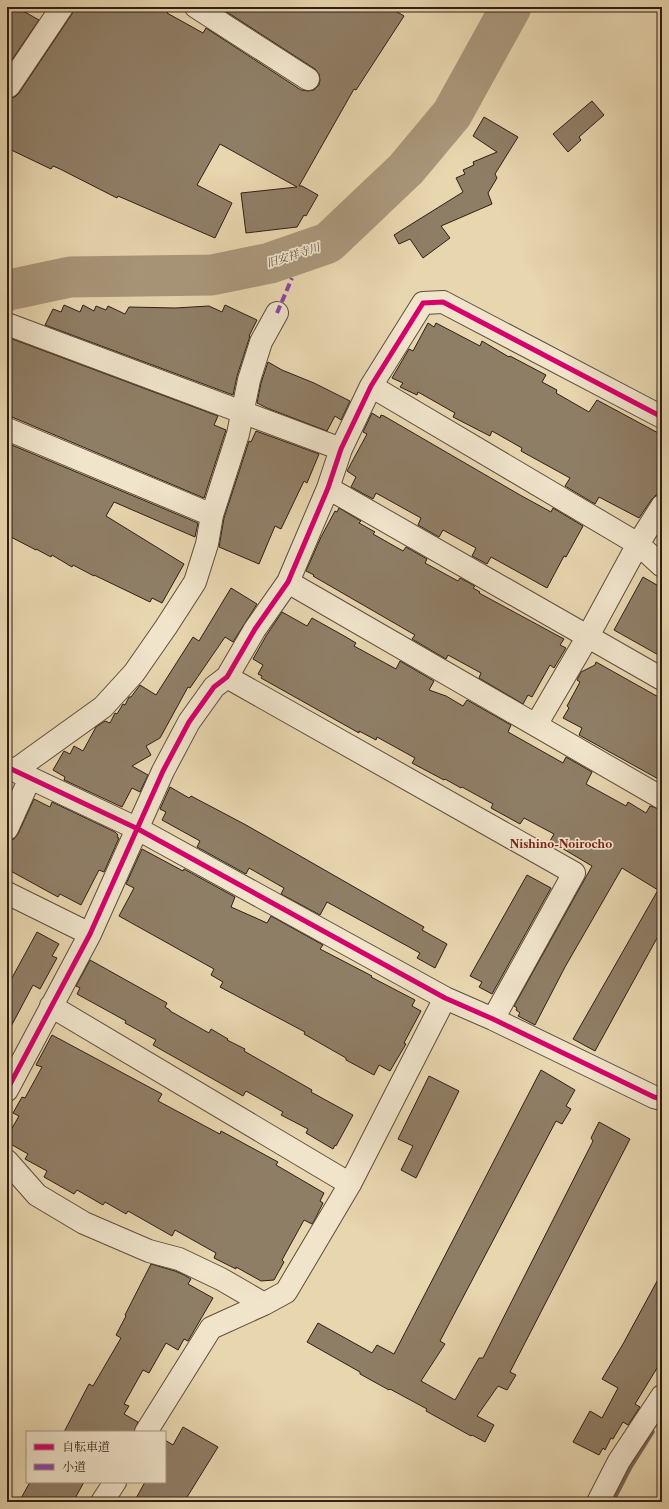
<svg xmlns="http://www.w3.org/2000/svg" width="669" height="1509" font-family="'Libre Caslon Text','Noto Serif JP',serif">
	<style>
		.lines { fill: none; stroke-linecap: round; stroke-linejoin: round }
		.stream { stroke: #786753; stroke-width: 7 }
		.river { stroke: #a9977b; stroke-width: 41 }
		.building { fill: #8f7e66; stroke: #2f1e16 }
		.minor-casing { stroke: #5d4c3c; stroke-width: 24 }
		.minor { stroke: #f0e4cb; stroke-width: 22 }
		.quiet { stroke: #8e44ad; stroke-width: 4; stroke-dasharray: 8 4; stroke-linecap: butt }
		.cycleway-casing { stroke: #f0e4cb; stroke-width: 8 }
		.cycleway { stroke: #d6006c; stroke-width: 5 }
		.labels { text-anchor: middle; stroke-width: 3.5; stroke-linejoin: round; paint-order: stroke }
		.water-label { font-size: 11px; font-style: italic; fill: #5a4839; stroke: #f0e4cb }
		.neighbourhood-label { font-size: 11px; font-weight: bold; fill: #7a1f14; stroke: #f0e4cb }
	</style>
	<rect width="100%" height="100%" fill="#e8d6af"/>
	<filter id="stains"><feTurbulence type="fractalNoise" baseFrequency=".005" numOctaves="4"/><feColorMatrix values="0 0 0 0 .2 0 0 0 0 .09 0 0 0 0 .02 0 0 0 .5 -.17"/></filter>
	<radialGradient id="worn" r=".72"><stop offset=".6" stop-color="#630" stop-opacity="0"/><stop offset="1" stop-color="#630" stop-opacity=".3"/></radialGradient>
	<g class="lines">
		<path class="stream" d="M611,1502L629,1467L651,1432"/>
		<path class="river" d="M7,291L9,290L70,277L212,275L270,263L328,243L406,169L452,114L511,7"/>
	</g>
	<path class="building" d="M7,7H16L39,20L7,67Z
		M74,7H170L167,13L203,33L206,28L301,90L308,91L314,90L319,85L320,80L319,74L315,69L219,7H389L404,16L356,90L354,89L299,186H302L318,195L306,216L304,215L297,227L246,233L241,193L297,187L220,144L197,185L232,203L215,238L118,196L117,198L60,169L53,166L51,169L7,148V98L15,97L19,93L72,14Z
		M592,101L604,115L579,137L581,140L568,152L553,134Z
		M484,117L518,137L495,174L497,178L488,193L492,204L441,226L450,238L423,258L410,239L399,244L394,235L463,192L456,178L465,174L463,170L474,165L473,162L497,152L473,136Z
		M64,305L80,312L83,305L94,311L96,306L106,310L108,306L125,314L129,307L175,308L209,306L222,312L225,305L257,320L249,336H250L237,376L233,395L45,325L53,309L61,312Z
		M428,323L434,327L436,323L480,346L482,341L509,357L510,356L546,375L542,382L557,390L556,393L589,412L597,400L662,435V494L656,495L652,499L639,518L599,497L595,504L565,486L570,478L521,451L522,448L492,431L490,436L453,417L455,413L418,392L417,395L400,387L403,383L392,378L409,349L413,351Z
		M7,337L218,416L214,425L226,430L204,498L12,417H7Z
		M268,362L282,370L314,383L350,401L341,420L335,416L327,431L267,408L257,403L261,383Z
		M372,413L380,418L381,415L384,416L520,495L551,512L553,508L583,526L566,557L564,556L547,588L491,557L487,564L472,556L476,548L443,530L439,537L418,525L421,518L376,493L373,499L351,487L356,477L347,471L367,434L363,432Z
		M256,431L319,454L307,483L304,481L281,529L275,526L259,564L219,547L224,518L249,441L251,442Z
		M7,443L198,523L195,537L114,502L106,516L184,564L162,603L152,598L150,602L94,575V576L73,565L72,567L52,555L51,557L36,549V550L7,535Z
		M339,508L361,521L359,523L375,532L373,534L403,551L406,547L427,559L425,563L458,581L460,578L475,586L473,588L480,592L479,593L564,639L560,645L566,648L554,668L550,665L532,697L528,695L523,704L479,678L481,673L448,655L446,659L412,639L415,635L313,576L314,575L306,571L321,537L335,511L337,512Z
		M643,577L662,588V657L614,630Z
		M231,588L257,604L233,642L225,637L190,688L188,687L160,738L146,746L151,755L132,766L148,775L140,792L132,788L122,807L64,780L65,777L53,770L64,751L70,754L74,746L83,751L96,727L105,721L110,723L115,713L117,714L123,704L125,705L129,697H131L140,685L156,695L193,637L199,641Z
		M282,612L307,626L312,618L346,637L356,643L354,646L396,669L400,661L434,681L429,690L446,696L463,706L467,700L511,725L508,732L563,763L566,757L592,772L586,784L626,806L628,802L646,813L650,806L662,810V929L595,1051L573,1039L658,890L622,868L565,967L535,1025L518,1016L520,1013L516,1010L517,1008L514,1006L592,866L550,841L554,834L524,818L520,824L491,808L493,804L462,787L461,788L445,779L444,780L412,763L415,758L377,737L376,740L359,731V733L261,678L262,676L258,674L263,665L253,659L266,636Z
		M596,662L662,699V781L579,735L582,728L563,718L569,708L567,706L580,682L577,680L581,672L595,665Z
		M170,787L189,798L191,796L246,825L424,927L422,930L447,944L435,968L417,958L420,953L327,902L320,915L281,894L284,888L249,868L246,874L197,847L200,841L162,820L166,812L160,809Z
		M34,799L50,807L52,802L115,832L118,835L117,837L119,838L104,872L99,870L81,905L60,894L58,897L7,869V841L14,839L18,834Z
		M142,849L183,871L184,869L235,897L231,907L267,923L271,916L323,945L320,949L372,976L371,977L415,1000L412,1006L421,1011L404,1043L406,1044L390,1071L379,1065L374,1075L346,1060V1058L304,1034L305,1032L220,987L223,982L211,975L214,969L119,916L134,888L126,884Z
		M527,875L551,888L492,994L479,987L482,982L470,976Z
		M37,932L59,944L52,956L57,958L40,989L33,985L7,1034V987Z
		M90,960L167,1003L165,1007L170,1010V1011L209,1033L211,1029L228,1039L227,1040L245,1049L244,1051L312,1090L311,1092L353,1115L336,1146L335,1145L333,1149L306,1133L308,1129L281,1115L283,1112L246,1091L243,1096L153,1045L156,1040L125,1023L126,1021L77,994L80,988L76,986Z
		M52,1035L162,1094L158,1101L216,1132L220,1134L221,1131L278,1162L276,1165L324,1193L320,1201L323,1203L314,1221L312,1224L304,1220L282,1260L284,1262L274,1280L261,1281L236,1267V1269L214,1258L216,1253L175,1230L172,1236L128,1211L126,1214L105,1202L103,1205L77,1190L74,1194L44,1177L47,1171L25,1159L28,1154L7,1142V1137L19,1116L13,1113L22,1097L25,1098L42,1067L36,1065Z
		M541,1070L575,1090L566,1106L571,1109L562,1124L556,1121L440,1341L445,1344L421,1381L455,1400L479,1358H483L593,1141L591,1138L599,1122L630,1139L510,1372L516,1375L507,1390L498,1386L477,1416L494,1425L485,1442L472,1435L471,1436L426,1411L427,1409L390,1389L389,1390L360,1374V1372L307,1342L318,1323L372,1353L377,1345L394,1354Z
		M429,1076L459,1091L416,1178L401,1170L413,1146L398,1139Z
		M151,1264L175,1271L184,1275L191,1279L188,1284L213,1298L188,1341L184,1339L178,1350L166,1343L149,1373L143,1370L124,1404L129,1406L124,1414L138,1422L134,1432H64L89,1384L93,1386L121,1338L116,1335L126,1316L125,1315Z
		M662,1272V1360L635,1404L640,1407L628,1425L623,1422L613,1439L611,1438L605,1450L603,1448L599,1455L573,1442L590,1411L602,1418L618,1388L602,1379L623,1344Z
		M183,1427L218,1447L184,1502H134L145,1482H165V1440L173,1445Z
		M30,1482H84L73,1502H19Z"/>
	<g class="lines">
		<g class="minor-casing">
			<path id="minor" d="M196,7L308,79
				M7,85L9,86L62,7
				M7,324L341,449
				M371,386L638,544L662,566
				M7,429L212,515
				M328,488L662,679
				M288,582L662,798
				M227,677L574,873L493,1019
				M536,725L588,636L638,544L662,506
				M7,767L138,829L445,998L493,1019L654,1097L662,1099
				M14,771L103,707L134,673L166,627L195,582L207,544L212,515L238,434L249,380L261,342L277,313
				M7,829L30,778
				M7,893L90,934
				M51,1006L350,1184
				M7,1090L90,934L163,771L189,722L214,687L227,677L255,629L288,582L328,488L341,449L371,386L423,303L443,302L662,417
				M7,1161L37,1195L84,1223L149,1251L179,1259L221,1279L264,1304
				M146,1432L211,1328L264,1304L286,1292L350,1184L445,998
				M102,1502L115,1482
				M598,1502L619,1461L662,1396"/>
		</g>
		<use href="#minor" class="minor"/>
		<path class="quiet" d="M277,313L292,278"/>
		<g class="cycleway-casing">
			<path id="cycleway" d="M7,767L138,829L445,998L493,1019L654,1097L662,1099
				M7,1090L90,934L163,771L189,722L214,687L227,677L255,629L288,582L328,488L341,449L371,386L423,303L443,302L662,417"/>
		</g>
		<use href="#cycleway" class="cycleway"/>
	</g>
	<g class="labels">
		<g class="water-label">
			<text transform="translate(293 255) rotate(-18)" y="4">旧安祥寺川</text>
		</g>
		<g class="neighbourhood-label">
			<text x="561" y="848">Nishino-Noirocho</text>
		</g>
	</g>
	<rect width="669" height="1509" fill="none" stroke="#e8d6af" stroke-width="24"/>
	<rect x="8" y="8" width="653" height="1493" fill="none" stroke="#2f1e16" stroke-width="2"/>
	<rect x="12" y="12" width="645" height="1485" fill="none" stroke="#2f1e16"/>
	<rect x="26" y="1431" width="140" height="52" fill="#f0e4cb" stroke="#a39583"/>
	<rect x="34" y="1444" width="20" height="6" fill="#d6006c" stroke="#a39583"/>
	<text x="62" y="1451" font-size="12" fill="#2f1e16">自転車道</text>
	<rect x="34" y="1464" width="20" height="6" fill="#8e44ad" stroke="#a39583"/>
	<text x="62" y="1471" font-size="12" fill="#2f1e16">小道</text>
	<rect width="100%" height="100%" filter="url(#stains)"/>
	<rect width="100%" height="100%" fill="url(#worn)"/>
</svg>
